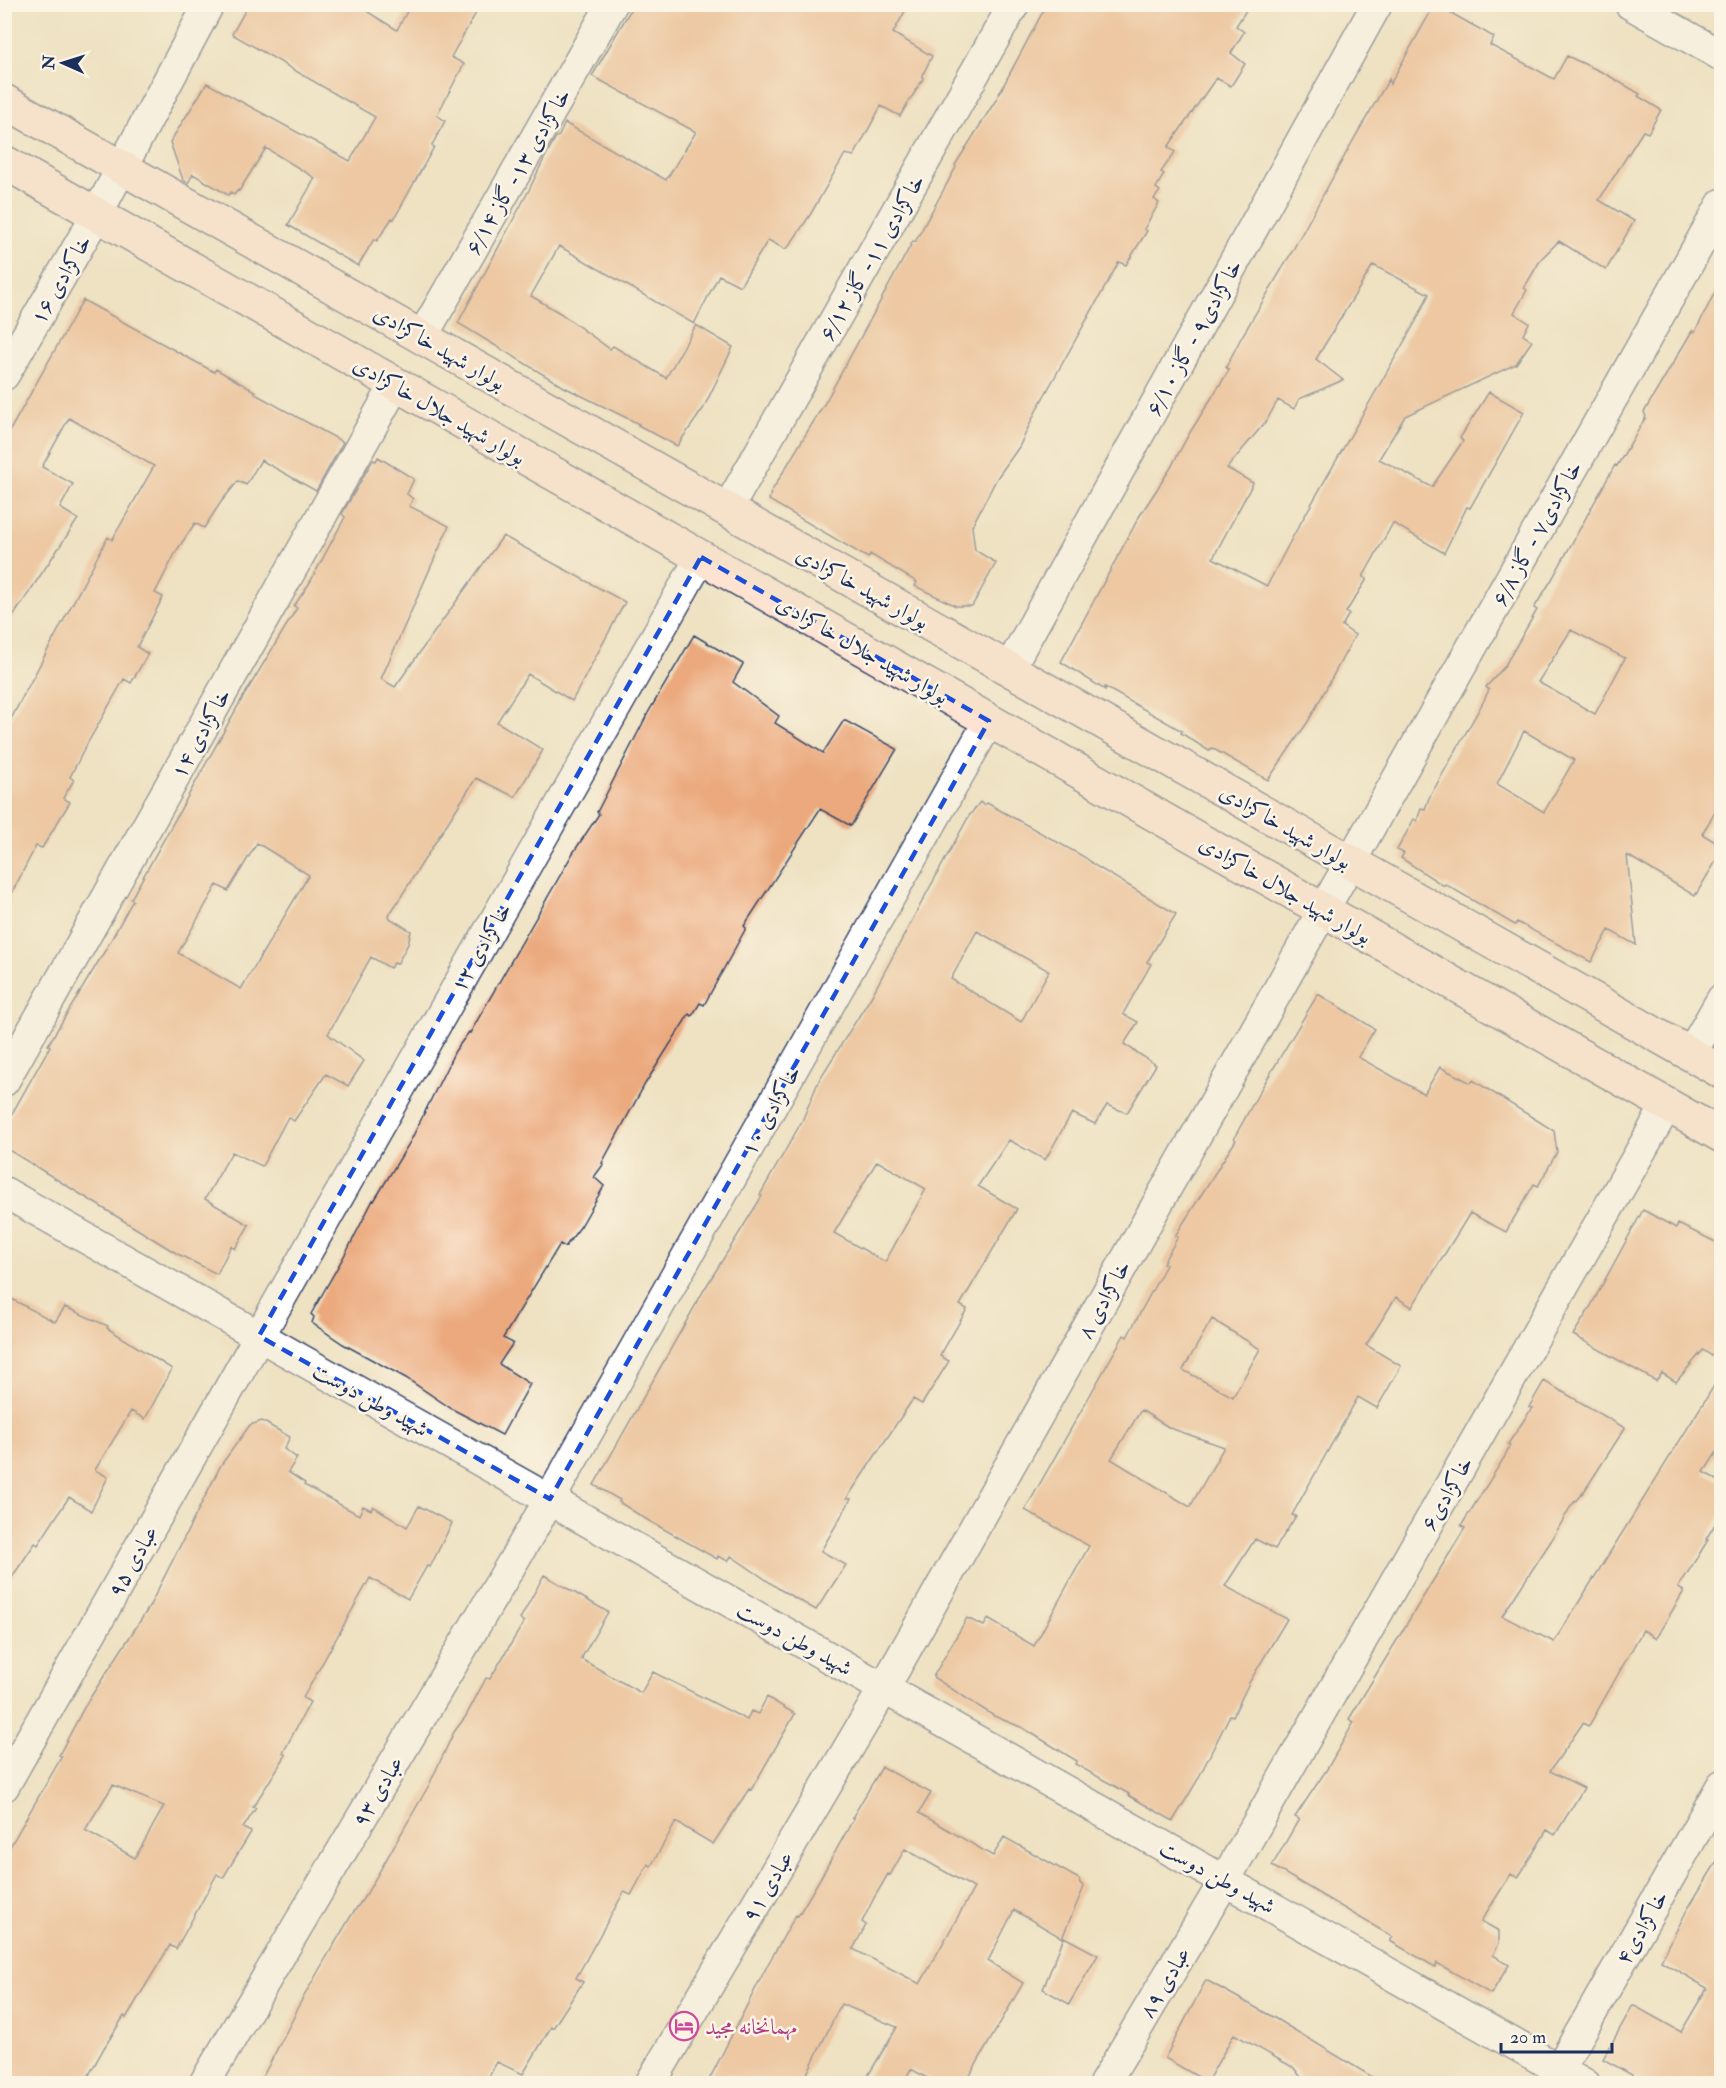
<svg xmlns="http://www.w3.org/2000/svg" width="1726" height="2088" font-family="'IM FELL Double Pica',Amiri,serif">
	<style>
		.building { fill: #eba97d; fill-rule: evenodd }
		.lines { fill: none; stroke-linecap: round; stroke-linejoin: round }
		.street-casing { stroke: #3b4a6d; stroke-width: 33 }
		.secondary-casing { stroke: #3b4a6d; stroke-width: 36 }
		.street { stroke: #fff; stroke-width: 30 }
		.secondary { stroke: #fee3d2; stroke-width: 33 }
		.marked { fill: none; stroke: #1d4ed8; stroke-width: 4.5; stroke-dasharray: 12 8; stroke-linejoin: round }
		.labels { text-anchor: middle; stroke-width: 5; stroke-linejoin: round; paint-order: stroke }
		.street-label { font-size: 22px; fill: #1b2f5e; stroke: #fcf5e5 }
		.hotel-label { font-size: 22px; fill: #b23c85; stroke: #fcf5e5; text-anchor: start }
	</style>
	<rect width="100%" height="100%" fill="#fcf5e5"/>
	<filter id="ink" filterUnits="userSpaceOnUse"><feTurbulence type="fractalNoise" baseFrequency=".0167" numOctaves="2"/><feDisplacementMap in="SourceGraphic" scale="12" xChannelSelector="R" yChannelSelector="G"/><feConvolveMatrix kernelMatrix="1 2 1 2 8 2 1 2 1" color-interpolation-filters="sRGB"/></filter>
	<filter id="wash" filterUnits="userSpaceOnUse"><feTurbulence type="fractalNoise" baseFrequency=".008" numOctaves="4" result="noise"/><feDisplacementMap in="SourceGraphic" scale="24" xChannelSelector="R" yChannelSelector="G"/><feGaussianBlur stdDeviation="1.35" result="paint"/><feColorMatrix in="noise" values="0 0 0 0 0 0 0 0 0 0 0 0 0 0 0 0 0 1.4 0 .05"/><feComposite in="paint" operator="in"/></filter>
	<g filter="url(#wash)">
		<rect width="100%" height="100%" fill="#efe2c3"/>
		<g id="blocks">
			<path class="building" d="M249,4H355L397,30L411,4H481L451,57L464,64L437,115L445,121L432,145L434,147L394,219L392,218L377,241L374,239L358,266L288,225L315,178L266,148L239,191L238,190L234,195L231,192L228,195L193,174L188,183L183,180L170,142L207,83L350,161L375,117L232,34Z
				M634,4H909L893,33L932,56L923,74V79L900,116L881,106L854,156L845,154L810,215L790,245L785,249L768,240L740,286L719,275L694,324L559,246L531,296L560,313L610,349L613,346L666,378L696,325L733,347L703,409L677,446L638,425L639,424L564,387L458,323L528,192L544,159L556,137L559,136L565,123L666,180L696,132L592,76Z
				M1047,4H1250L1236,26L1244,32L1231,53L1245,64L1231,86L1216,78L1168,147L1175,152L1161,172L1164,174L1156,188L1160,191L1154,199L1159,203L1144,229L1147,231L1126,265L1119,262L1038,407L1019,447L997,478L972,526L975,550L996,563L972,606H956L915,586L917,582L870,554L868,558L769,500L771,492L826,401L913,241L915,242L956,167L955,165L994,103Z
				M1435,4L1494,37L1490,45L1554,79L1567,56L1604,73L1640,94L1638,96L1661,110L1648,133L1643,131L1599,200L1634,221L1606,270L1559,241L1541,259L1524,288L1527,290L1514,313L1529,323L1523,335L1532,341L1516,364L1405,416L1379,459L1432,487L1463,441L1460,438L1489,392L1524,412L1470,508L1467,507L1444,553L1393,523L1363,577L1367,579L1346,612L1349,614L1342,626L1355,635L1309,720L1268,780L1212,748L1209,751L1181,733L1182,731L1105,687V690L1061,662L1139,517L1170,469L1189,434L1229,370L1226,367L1241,338L1289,257L1355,137L1389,79L1390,84ZM1373,265L1429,294L1416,321L1292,538L1267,586L1213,558L1253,483L1227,468L1267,420L1278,400L1294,409L1299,399L1343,380L1316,359Z
				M1722,278V800L1702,834L1722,846V851L1695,896L1627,855L1636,945L1609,930L1591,962L1517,922L1515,925L1445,884L1444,886L1401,858L1404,853L1397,850L1414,819L1417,821L1421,808L1425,809L1429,798L1481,706L1489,690L1486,687L1504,667L1537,610L1534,608L1551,581L1615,465L1617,466L1646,417L1644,412L1692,331L1695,332ZM1571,630L1625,658L1595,714L1538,682ZM1524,731L1574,760L1544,812L1497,784Z
				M83,300L214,372L216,369L256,392L255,394L343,442L316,491L261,460L246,485L238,481L221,502L204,528L195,523L177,550L155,593L163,597L137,647L148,654L131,683L124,679L86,746L70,777L74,780L63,798L70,802L42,848L36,846L4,908V732L108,537L112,540L154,466L69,418L42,467L73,484L60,508L78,519L4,630V441Z
				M378,457L414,479L407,494L413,499L409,506L449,526L381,679L395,687L503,536L625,602L572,701L528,674L497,722L543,750L515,797L476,778L388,917L411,931L408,944L397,964L394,963L390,968L371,957L328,1034L364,1061L348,1086L326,1074L294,1121L288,1117L262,1166L232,1152L205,1199L249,1225L235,1249L231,1246L217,1274L176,1253L4,1147V1128L50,1046L48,1045L106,949L133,900L131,899L239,704L297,608L294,606L309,584L345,517L342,514L373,460L376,461ZM257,843L309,875L241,989L178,953L217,885L228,891Z
				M694,635L743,664L733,682L779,716L775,723L823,753L844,720L897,749L851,826L820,809L744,926L746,928L704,1005L700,1003L692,1016L689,1014L645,1084L602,1163L603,1165L594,1177L604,1186L581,1226L565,1247L560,1244L503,1338L513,1343L499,1364L530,1384L502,1435L452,1409L406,1378L343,1344L312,1323L314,1317L311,1314L348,1249L373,1200L374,1201L410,1142L455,1051L469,1032L470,1033L573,853L599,814L597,812L649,711Z
				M980,802L984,805L987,803L1086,858L1094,865L1176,914L1147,962L1151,964L1123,1014L1138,1022L1124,1044L1156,1065L1127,1113L1107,1105L1095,1124L1072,1113L1045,1160L1009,1140L978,1186L1017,1209L960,1305L967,1309L940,1356L949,1361L922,1404L913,1399L847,1498L851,1499L821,1551L846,1565L816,1610L781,1590L731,1556L728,1561L718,1556L717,1559L644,1518L619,1502L620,1500L594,1485L704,1290L762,1196L760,1195L802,1121L819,1080L871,997L924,898L969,816ZM977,931L1049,971L1021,1022L951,979ZM877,1161L926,1189L885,1262L834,1233Z
				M1318,994L1375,1029L1358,1057L1424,1094L1440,1067L1471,1083L1473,1080L1554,1131L1557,1152L1538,1186L1534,1184L1506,1232L1470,1213L1412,1307L1396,1297L1366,1345L1401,1366L1377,1408L1358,1397L1292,1515L1296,1516L1275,1549L1255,1539L1225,1586L1287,1619L1250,1681L1233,1716L1230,1715L1197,1781L1173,1821L1128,1795L1129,1794L1075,1764L1077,1761L1023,1728L994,1716L933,1677L967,1618L984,1626L988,1619L1034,1646L1089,1546L1025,1510L1124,1335L1127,1337L1166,1265L1163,1263L1178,1237L1175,1236L1236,1140L1234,1138L1261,1089ZM1212,1319L1260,1349L1233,1397L1183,1370ZM1141,1410L1170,1428L1224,1447L1190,1507L1111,1459Z
				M1643,1210L1676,1228L1678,1224L1722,1245V1363L1703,1350L1676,1382L1662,1373L1656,1381L1573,1335L1588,1311Z
				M4,1295L55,1322L65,1307L108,1326L107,1328L172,1369L145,1419L131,1411L95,1470L108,1477L91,1511L69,1497L38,1545L35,1543L4,1589Z
				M1722,1373V1444L1704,1472L1722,1483V1513L1706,1539L1708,1540L1678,1588L1684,1591L1656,1638L1643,1630L1590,1724L1588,1726L1583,1723L1550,1771L1584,1788L1555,1835L1547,1830L1518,1878L1511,1874L1481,1921L1499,1931V1943L1493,1955L1509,1965L1491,1994L1437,1963L1435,1967L1390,1941L1393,1937L1272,1866L1299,1819L1295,1817L1327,1769L1354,1722L1349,1719L1465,1528L1461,1526L1504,1458L1510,1445L1508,1444L1532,1408L1529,1407L1544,1381L1625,1428L1585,1490L1571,1506L1551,1541L1502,1616L1554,1642Z
				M262,1421L290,1437L284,1449L297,1458L288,1472L305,1483L304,1485L359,1515L363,1506L371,1510L373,1506L407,1527L419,1506L452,1523L430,1567L427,1566L408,1599L370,1578L303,1698L310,1702L283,1753L286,1755L253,1807L256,1808L243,1828L251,1832L223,1878L217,1874L176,1949L170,1945L126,2018L124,2016L104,2048L84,2084H4V1857L62,1756L59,1755L86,1704L148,1609L221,1465L250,1425ZM113,1785L164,1806L135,1858L85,1830Z
				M544,1575L608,1612L581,1659L616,1679L641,1693L653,1672L747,1720L751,1711L758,1714L767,1697L795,1714L751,1790L749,1789L713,1844L676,1822L651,1866L648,1864L631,1895L624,1892L576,1978L583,1982L553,2028L551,2027L523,2074L497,2062L485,2084H259L296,2013L295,2012L323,1963L351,1916L367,1893L429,1785L454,1732L466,1716L486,1678L490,1679L524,1622L520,1619Z
				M882,1767L931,1793L919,1813L993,1856L1004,1837L1079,1879L1080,1883L1084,1887L1062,1938L1014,1910L988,1961L1023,1983L965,2084H938L911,2069L902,2084H863L897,2027L841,2004L802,2084H707L768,1964L796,1915L798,1916L825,1870L854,1818H852ZM905,1849L974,1888L920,1984L853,1949L866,1925L862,1922L874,1898L888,1874L890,1875Z
				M1722,1853V2084H1648L1603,2059L1633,2005L1681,2032L1707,1988L1661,1961L1687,1910Z
				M1064,1937L1098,1955L1069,2004L1043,1989Z
				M1206,1980L1271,2016L1384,2084H1306L1294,2068L1234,2034L1207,2082L1165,2058Z"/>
		</g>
	</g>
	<g filter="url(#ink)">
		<use href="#blocks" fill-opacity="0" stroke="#3b4a6d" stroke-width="1.5"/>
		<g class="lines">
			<g class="street-casing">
				<path id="street" d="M1630,4L1722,56
					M422,337L612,4
					M4,375L97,214L209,4
					M727,510L1014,4
					M1009,669L1377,4
					M1690,1055L1722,999
					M4,1081L395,385
					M4,1192L1585,2084
					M4,1786L701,557
					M204,2084L550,1499L989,721
					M650,2084L884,1688L1722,204
					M1104,2084L1225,1880L1667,1105
					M1551,2084L1722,1785"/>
			</g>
			<g class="secondary-casing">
				<path id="secondary" d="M4,101L1722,1072
					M4,162L1722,1136"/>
			</g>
			<use href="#street" class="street"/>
			<use href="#secondary" class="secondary"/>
		</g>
	</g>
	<path d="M0 0H1726V2088H0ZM701,557L989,721L550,1499L259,1336Z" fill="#efe2c3" fill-opacity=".55" fill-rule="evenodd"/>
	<path class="marked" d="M701,557L989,721L550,1499L259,1336Z"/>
	<defs>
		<g id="hotel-ring" transform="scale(1.5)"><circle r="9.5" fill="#fcf5e5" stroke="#d1479c" stroke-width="1.5"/><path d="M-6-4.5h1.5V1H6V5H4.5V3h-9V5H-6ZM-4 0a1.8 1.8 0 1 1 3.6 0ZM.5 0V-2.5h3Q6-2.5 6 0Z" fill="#d1479c"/></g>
	</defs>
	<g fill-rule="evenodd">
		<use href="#hotel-ring" x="684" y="2026"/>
	</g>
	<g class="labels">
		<g class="street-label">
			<text transform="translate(517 171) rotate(-60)" y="8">خاکزادی ۱۳- گاز ۶/۱۴</text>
			<text transform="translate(871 257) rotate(-60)" y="8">خاکزادی ۱۱- گاز ۶/۱۲</text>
			<text transform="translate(60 279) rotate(-60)" y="8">خاکزادی ۱۶</text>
			<text transform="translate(1193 337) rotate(-61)" y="8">خاکزادی۹ - گاز ۶/۱۰</text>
			<text transform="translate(440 347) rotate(30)" y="8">بولوار شهید خاکزادی</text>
			<text transform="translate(440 410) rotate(30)" y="8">بولوار شهید جلال خاکزادی</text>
			<text transform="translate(1536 533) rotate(-61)" y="8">خاکزادی۷ - گاز ۶/۸</text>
			<text transform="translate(863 587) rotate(29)" y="8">بولوار شهید خاکزادی</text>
			<text transform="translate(863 649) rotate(30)" y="8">بولوار شهید جلال خاکزادی</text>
			<text transform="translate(200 733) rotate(-61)" y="8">خاکزادی ۱۴</text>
			<text transform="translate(1286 826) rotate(30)" y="8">بولوار شهید خاکزادی</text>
			<text transform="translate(1286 889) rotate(30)" y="8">بولوار شهید جلال خاکزادی</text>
			<text transform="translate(480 947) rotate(-60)" y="8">خاکزادی ۱۲</text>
			<text transform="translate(770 1110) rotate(-61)" y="8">خاکزادی ۱۰</text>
			<text transform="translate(1103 1299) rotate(-61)" y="8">خاکزادی ۸</text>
			<text transform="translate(371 1399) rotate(29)" y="8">شهید وطن دوست</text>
			<text transform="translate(1446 1493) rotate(-60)" y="8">خاکزادی۶</text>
			<text transform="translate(132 1561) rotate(-60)" y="8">عبادی ۹۵</text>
			<text transform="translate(795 1638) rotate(29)" y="8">شهید وطن دوست</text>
			<text transform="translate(377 1791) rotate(-59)" y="8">عبادی ۹۳</text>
			<text transform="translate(1218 1876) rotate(29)" y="8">شهید وطن دوست</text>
			<text transform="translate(767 1886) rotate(-59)" y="8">عبادی ۹۱</text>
			<text transform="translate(1641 1927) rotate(-60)" y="8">خاکزادی۴</text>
			<text transform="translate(1164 1982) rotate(-59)" y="8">عبادی ۸۹</text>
		</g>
		<g class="hotel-label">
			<text x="705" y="2034">مهمانخانه مجید</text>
		</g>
	</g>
	<rect width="1726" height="2088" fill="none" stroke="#fcf5e5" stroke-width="24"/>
	<g transform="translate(63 63) rotate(273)" stroke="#fcf5e5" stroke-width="4.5" paint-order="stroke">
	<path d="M0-4.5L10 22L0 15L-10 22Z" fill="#1b2f5e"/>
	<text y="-9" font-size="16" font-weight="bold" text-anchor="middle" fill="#1b2f5e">N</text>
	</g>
	<path d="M1501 2043v9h111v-9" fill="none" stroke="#1b2f5e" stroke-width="3"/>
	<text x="1510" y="2043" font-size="18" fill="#1b2f5e" stroke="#fcf5e5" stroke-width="4.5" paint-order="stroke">20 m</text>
</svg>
